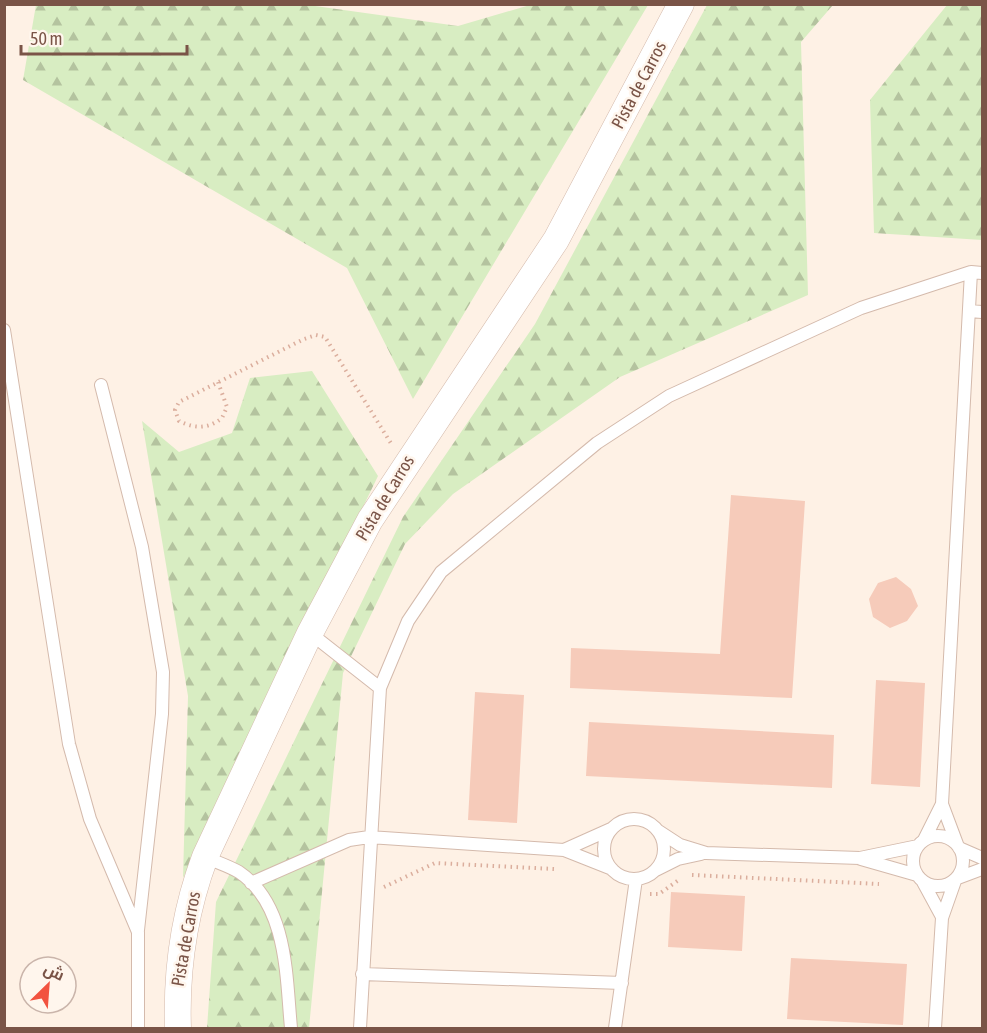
<svg xmlns="http://www.w3.org/2000/svg" width="987" height="1033" font-family="'Asap Condensed',Cairo,sans-serif">
	<style>
		.forest { fill: url(#forest-firs) }
		.building { fill: #f6cbba }
		.lines { fill: none; stroke-linecap: round; stroke-linejoin: round }
		.lane-casing { stroke: #d4baac; stroke-width: 14 }
		.street-casing { stroke: #d4baac; stroke-width: 27 }
		.path { stroke: #dbae9d; stroke-width: 4; stroke-dasharray: 1.5 4.5; stroke-linecap: butt }
		.lane { stroke: #fff; stroke-width: 12 }
		.street { stroke: #fff; stroke-width: 26 }
		.labels { text-anchor: middle; stroke-width: 5; stroke-linejoin: round; paint-order: stroke }
		.street-label { font-size: 18px; fill: #7a5447; stroke: #fff6ed }
	</style>
	<defs>
		<pattern id="forest-firs" width="22" height="20" patternUnits="userSpaceOnUse" patternTransform="scale(1.5)"><rect width="22" height="20" fill="#d8edc2"/><path d="M5 1l3.5 6h-7zM16 11l3.5 6h-7z" fill="#b4c39f"/></pattern>
	</defs>
	<rect width="100%" height="100%" fill="#fef1e5"/>
	<path class="forest" d="M308,5L458,26L530,5H648L413,399L347,268L23,80L36,5Z
		M707,5H833L801,42L808,295L620,377L453,494L405,544L343,673L309,1028H207L216,902L403,517L535,324Z
		M947,5H982V240L874,233L870,100Z
		M312,371L378,476L183,878L188,696L142,421L179,452L232,433L250,378Z"/>
	<path class="building" d="M731,495L805,501L792,698L570,688L571,648L720,654Z
		M896,577L911,589L918,606L907,621L890,628L873,617L869,599L878,583Z
		M876,680L925,683L920,787L871,784Z
		M475,692L524,695L517,823L468,820Z
		M589,722L834,735L832,788L586,776Z
		M671,892L745,896L742,951L668,947Z
		M791,958L907,964L903,1025L787,1019Z"/>
	<g class="lines">
		<g class="lane-casing">
			<path id="lane" d="M969,311L982,312
				M4,330L69,744L90,819L138,932V1028
				M101,385L142,547L163,672L162,714L138,930
				M310,633L380,688
				M942,804L957,844
				M604 849a30 30 0 1 1 60 0a30 30 0 1 1-60 0Z
				M657,830L680,845L706,853L860,858L918,846
				M913 861a25 25 0 1 1 50 0a25 25 0 1 1-50 0Z
				M924,840L942,804L971,272
				M959,848L982,858
				M564,850L611,829
				M205,857C216,862 229,866 239,872C288,905 286,977 291,1028
				M861,859L917,875
				M656,870L678,859L701,854
				M958,878L982,869
				M923,882L942,917
				M251,883L349,840L369,837L564,850L612,869
				M362,974L622,983
				M360,1028L380,688L408,621L441,572L597,443L669,396L861,308L971,272L982,273
				M615,1028L636,879
				M935,1028L942,918L955,881"/>
		</g>
		<g class="street-casing">
			<path id="street" d="M178,1028C176,969 184,913 205,857L310,633L370,520L556,240L681,4"/>
		</g>
		<path class="path" d="M218,382L227,407L222,418C208,429 195,429 179,421L175,410L179,402L304,339L316,335L325,337L392,445
			M692,875L879,884
			M384,887L435,863L554,869
			M650,894H659L680,879"/>
		<use href="#lane" class="lane"/>
		<use href="#street" class="street"/>
	</g>
	<g class="labels">
		<g class="street-label">
			<text transform="translate(639 85) rotate(-62)" y="6">Pista de Carros</text>
			<text transform="translate(385 498) rotate(-59)" y="6">Pista de Carros</text>
			<text transform="translate(186 939) rotate(-80)" y="6">Pista de Carros</text>
		</g>
	</g>
	<rect width="987" height="1033" fill="none" stroke="#7a5447" stroke-width="12"/>
	<g transform="translate(48 985) rotate(25)"><circle r="28" fill="#fff6ed" stroke="#cab5ab" stroke-width="1.5"/>
	<path d="M0-4.5L10 22L0 15L-10 22Z" fill="#f25340"/>
	<text y="-9" font-size="16" font-weight="bold" text-anchor="middle" fill="#7a5447">ش</text>
	</g>
	<path d="M21 45v9h166v-9" fill="none" stroke="#7a5447" stroke-width="3"/>
	<text x="30" y="45" font-size="18" fill="#7a5447" stroke="#fff6ed" stroke-width="4.5" paint-order="stroke">50 m</text>
</svg>
